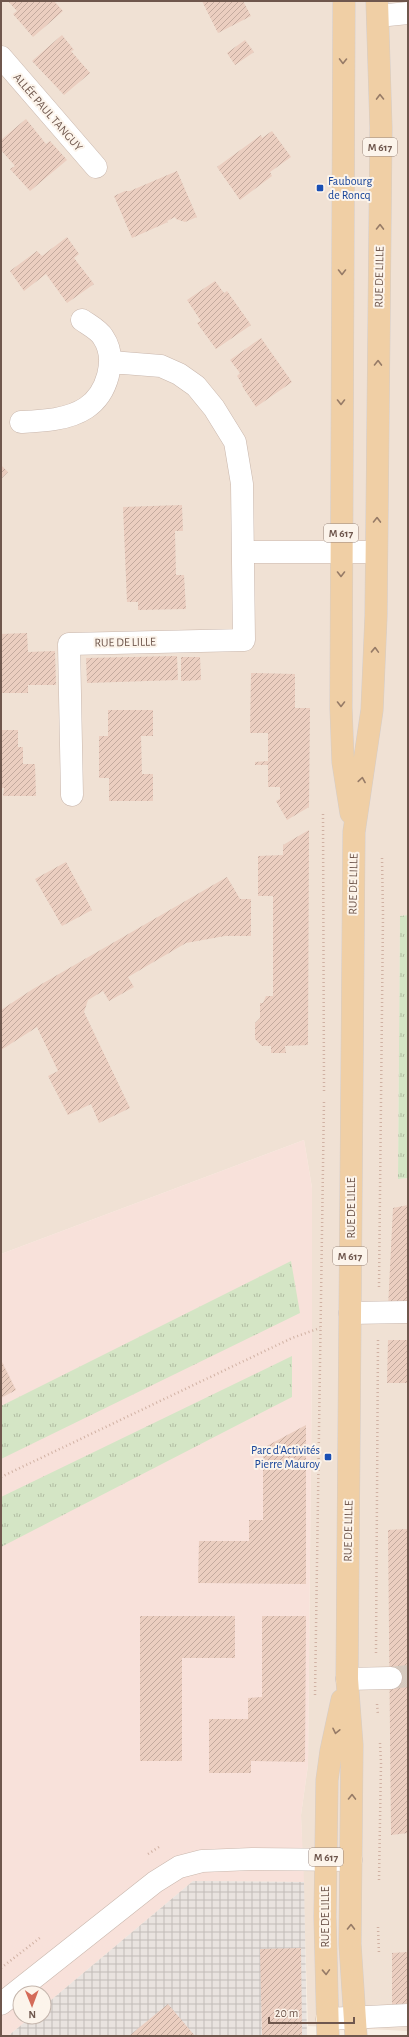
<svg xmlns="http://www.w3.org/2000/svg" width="409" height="2037" font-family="'Alegreya Sans',sans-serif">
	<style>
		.residential { fill: #f0e1d4 }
		.commercial { fill: #f8e1da }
		.industrial { fill: url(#industrial-grid) }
		.grass { fill: url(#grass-tufts) }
		.building { fill: url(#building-hatch) }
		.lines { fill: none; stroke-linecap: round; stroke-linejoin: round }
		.street-tunnel { stroke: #d6cabf; stroke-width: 22; stroke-dasharray: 22 11; stroke-linecap: butt }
		.street-casing { stroke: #c9b7ad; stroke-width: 23 }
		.primary-casing { stroke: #d4cdca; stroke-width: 23 }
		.path { stroke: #d0b1a3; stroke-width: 2.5; stroke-dasharray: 1 3; stroke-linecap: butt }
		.street { stroke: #fff; stroke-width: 22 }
		.primary { stroke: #f0cfa5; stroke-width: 22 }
		.oneway { stroke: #967b67 }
		.transit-dot { fill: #1a4fb4; stroke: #fcf4eb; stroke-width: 1.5 }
		.labels { text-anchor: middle; stroke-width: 4; stroke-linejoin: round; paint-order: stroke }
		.shield { fill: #fcf4eb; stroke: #99867c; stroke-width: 1 }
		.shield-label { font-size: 11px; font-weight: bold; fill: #6f574d }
		.street-label { font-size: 12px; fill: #6f574d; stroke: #fcf4eb }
		.transit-label { font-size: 12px; fill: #164399; stroke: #fcf4eb; text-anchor: start }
	</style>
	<defs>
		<pattern id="industrial-grid" width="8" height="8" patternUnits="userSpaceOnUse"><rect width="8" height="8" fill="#e9e3df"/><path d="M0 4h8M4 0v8" fill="none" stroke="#c1bbb7"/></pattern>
		<pattern id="grass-tufts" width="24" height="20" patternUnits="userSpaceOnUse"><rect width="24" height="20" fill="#d4e5c5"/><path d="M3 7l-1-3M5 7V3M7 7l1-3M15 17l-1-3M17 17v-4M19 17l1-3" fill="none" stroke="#b0bca2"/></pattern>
		<pattern id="building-hatch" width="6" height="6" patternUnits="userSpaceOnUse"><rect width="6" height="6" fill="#ebcec0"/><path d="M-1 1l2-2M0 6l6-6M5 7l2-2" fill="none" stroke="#c3aa9e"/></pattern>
	</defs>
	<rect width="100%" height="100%" fill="#f9f0e5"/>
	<path class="residential" d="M1,1H408V915L400,916L398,1179L408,1178V2031L308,2026L301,1815L308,1765L312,1358V1188L304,1140L1,1254Z"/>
	<path class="commercial" d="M304,1140L312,1188V1358L308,1765L301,1815L304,1882L193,1881L44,2006V1993H20V2017H31L8,2036H1V1254Z"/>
	<path class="industrial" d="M193,1881L304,1882L307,2036H8L31,2017H44V2006Z"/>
	<path class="grass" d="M408,915V1178L398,1179L400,916Z
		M291,1261L300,1313L1,1459V1406Z
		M292,1356V1397L1,1547V1497Z"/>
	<path class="building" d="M8,1H54L63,11L33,37L13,14L17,11Z
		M202,1H243L251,16L218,33Z
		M62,35L74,50L71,51L90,73L64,95L32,61Z
		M245,40L254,52L235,65L227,53Z
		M26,119L46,144L50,141L67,160L30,191L10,169L15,166L1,150V140Z
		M272,131L291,157L270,172L272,176L240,200L217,167L261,135L262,138Z
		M177,171L197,217L185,222L176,219L175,217L167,221L168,222L132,238L114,196L125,191H130Z
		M67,237L79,254L74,258L94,284L67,303L46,274L24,291L10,271L37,251L42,256Z
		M215,281L224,293L227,291L251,325L216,349L197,323L201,321L187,300Z
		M261,338L292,382L256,407L242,386L243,385L237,376L240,373L230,360Z
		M1,465L8,472L1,479Z
		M182,505L183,531H175L176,575H184L186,609L138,610V602H127L123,507Z
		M27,633L28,652L55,651L56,685H28V693H1V634Z
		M177,656L178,680L87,683L86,658Z
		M181,657H200L201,680L181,681Z
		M251,673L295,674V708H310L309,807L287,820L276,801L280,799V787H268V765H255V762L268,761V733H250Z
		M108,710H153V736H141L142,774H153V801H109V778H99V736H108Z
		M1,730H18V747H23V764H35L36,796H3L4,788H1Z
		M309,830L308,1045L285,1046L286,1053H271V1046H262L255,1039V1023L260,1018V1003H263L266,996H273V896H258V856L283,855V845Z
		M66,862L92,910L62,926L35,879Z
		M227,877L240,899H251V936H225L186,943L128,977L134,987L109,1001L103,991L88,1000L84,1012L130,1108L99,1123L91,1104L68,1115L48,1076L58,1071L37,1027L1,1050V1010L33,989Z
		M408,1205V1308H388L393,1208Z
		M388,1340H408V1383H387Z
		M1,1360L16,1390L1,1398Z
		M306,1425V1584L198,1583L199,1541H249V1520H263V1448Z
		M408,1529V1833L391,1835L388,1530Z
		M140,1616H235V1658H182V1761H140Z
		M262,1616H306L305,1762L251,1761V1773H209V1719H248V1698L262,1697Z
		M301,1948L302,2036H262L260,1949Z
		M408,1952V2003L392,2005V1953Z
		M168,2004L195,2036H129Z"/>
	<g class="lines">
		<path class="street-tunnel" d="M391,1678L408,1676"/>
		<g class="street-casing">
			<path id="street" d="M378,16L408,13
				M1,57L96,167
				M21,422C42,421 68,420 86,408C107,394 118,359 103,337C99,330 89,325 82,320
				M243,552H376
				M72,795L69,644L244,640L242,484L235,442L214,408L196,386L179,374L161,366L111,362
				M350,1313L408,1312
				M347,1679L391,1678
				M1,2004L155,1882L179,1867L202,1861L252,1859L351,1860
				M327,2019L408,2015"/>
		</g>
		<g class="primary-casing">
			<path id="primary" d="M344,1L341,708L343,762L351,813
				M328,2036L325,1917L327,1780L331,1751L342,1700
				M356,2036L350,1944L352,1745L347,1679L354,832L372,710L376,616L381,128L377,1"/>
		</g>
		<path class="path" d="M323,814L324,1091
			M379,1287L383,915L382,858
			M1,1477L292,1338L320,1328
			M376,1653L378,1338
			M315,1695L324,1100
			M377,1704L378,1715
			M148,1854L159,1847
			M379,1880L381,1763L380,1743
			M378,1927L379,1954
			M1,1968L41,1937"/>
		<use href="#street" class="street"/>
		<use href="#primary" class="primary"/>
	</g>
	<defs><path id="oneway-chevron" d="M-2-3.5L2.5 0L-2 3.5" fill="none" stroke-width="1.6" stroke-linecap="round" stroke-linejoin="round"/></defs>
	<g class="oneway">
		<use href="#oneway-chevron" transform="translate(343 61) rotate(91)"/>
		<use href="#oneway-chevron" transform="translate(380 97) rotate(-91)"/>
		<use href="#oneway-chevron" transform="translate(380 227) rotate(-89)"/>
		<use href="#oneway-chevron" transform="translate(342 272) rotate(90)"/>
		<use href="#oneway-chevron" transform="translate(378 363) rotate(-89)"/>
		<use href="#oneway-chevron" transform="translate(341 402) rotate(90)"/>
		<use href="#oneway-chevron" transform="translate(377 520) rotate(-89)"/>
		<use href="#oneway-chevron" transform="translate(341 574) rotate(90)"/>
		<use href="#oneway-chevron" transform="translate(375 650) rotate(-88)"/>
		<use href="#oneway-chevron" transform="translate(341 704) rotate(90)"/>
		<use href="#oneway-chevron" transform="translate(362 780) rotate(-81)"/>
		<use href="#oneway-chevron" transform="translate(336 1731) rotate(102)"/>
		<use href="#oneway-chevron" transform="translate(352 1797) rotate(-89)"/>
		<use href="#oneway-chevron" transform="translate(351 1927) rotate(-89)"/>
		<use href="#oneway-chevron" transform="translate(326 1972) rotate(88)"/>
	</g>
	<g class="transit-dot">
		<rect x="316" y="184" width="8" height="8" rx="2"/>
		<rect x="324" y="1453" width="8" height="8" rx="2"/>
	</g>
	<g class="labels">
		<g class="shield">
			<rect x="363" y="138" width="34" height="18" rx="3"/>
			<rect x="324" y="524" width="34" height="18" rx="3"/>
			<rect x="333" y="1247" width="34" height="18" rx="3"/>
			<rect x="309" y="1848" width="34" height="18" rx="3"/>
		</g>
		<g class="shield-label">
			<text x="380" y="151">M 617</text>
			<text x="341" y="537">M 617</text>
			<text x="350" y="1260">M 617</text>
			<text x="326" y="1861">M 617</text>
		</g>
		<g class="street-label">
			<text transform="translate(48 112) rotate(49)" y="4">ALLÉE PAUL TANGUY</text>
			<text transform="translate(379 277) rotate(-89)" y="4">RUE DE LILLE</text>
			<text transform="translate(125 642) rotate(-1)" y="4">RUE DE LILLE</text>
			<text transform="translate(353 884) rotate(-89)" y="4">RUE DE LILLE</text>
			<text transform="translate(351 1208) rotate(-90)" y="4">RUE DE LILLE</text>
			<text transform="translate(348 1531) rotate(-89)" y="4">RUE DE LILLE</text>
			<text transform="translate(325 1917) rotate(-90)" y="4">RUE DE LILLE</text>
		</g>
		<g class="transit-label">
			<text x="328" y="185">Faubourg<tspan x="328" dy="14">de Roncq</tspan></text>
			<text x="320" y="1454" text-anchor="end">Parc d'Activités<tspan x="320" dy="14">Pierre Mauroy</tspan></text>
		</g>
	</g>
	<rect width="409" height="2037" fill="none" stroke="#6f574d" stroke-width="4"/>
	<g transform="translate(32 2005) rotate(179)"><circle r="19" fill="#fcf4eb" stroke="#c4b5ac"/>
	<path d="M0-3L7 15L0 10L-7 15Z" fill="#d46b59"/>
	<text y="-6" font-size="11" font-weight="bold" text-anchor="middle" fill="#6f574d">N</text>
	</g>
	<path d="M269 2017v6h85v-6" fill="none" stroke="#6f574d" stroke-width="2"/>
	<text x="275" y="2017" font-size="12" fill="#6f574d" stroke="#fcf4eb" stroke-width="3" paint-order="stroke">20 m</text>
</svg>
